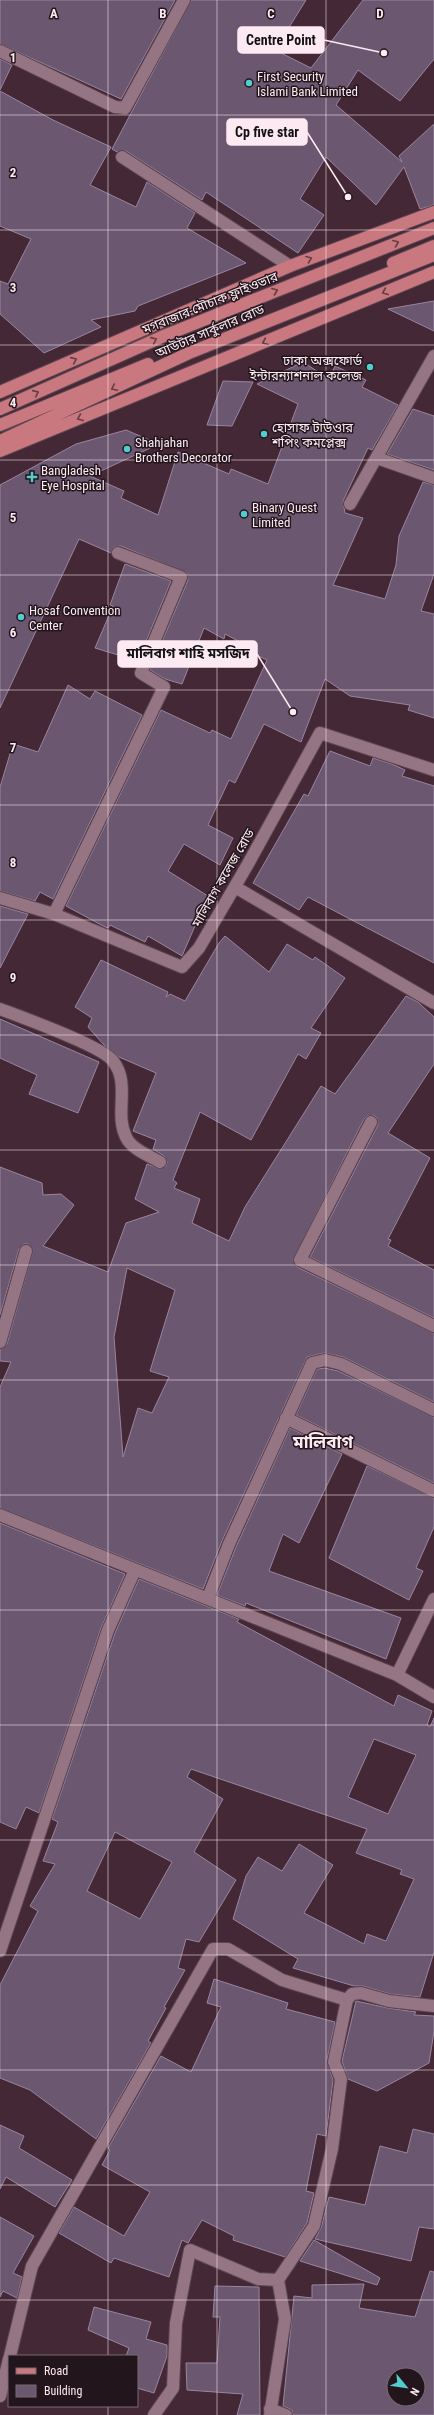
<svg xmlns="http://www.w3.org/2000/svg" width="434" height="2415" font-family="'Roboto Condensed','Noto Sans Bengali',sans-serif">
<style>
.building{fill:#6b5770;stroke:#9a85a0;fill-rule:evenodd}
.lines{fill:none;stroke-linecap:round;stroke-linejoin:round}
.minor-casing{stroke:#5c4450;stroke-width:14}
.major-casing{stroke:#5c4450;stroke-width:14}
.minor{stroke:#957483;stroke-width:12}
.major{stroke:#c9787f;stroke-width:12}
.oneway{stroke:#653d43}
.grid{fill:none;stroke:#fce9f1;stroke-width:1;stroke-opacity:0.55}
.poi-dot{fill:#52cdcf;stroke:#22151b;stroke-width:1.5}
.labels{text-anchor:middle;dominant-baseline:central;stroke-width:3;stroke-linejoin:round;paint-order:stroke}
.poi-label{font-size:13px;fill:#fce9f1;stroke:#22151b;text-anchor:start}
.street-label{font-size:13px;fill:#fce9f1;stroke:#22151b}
.district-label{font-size:17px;font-weight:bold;fill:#fce9f1;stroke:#22151b}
.grid-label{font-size:13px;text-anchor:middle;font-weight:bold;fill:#fce9f1;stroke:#22151b;stroke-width:3;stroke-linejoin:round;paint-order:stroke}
.leader{fill:none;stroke:#fce9f1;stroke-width:1.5}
.callout-dot{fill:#fce9f1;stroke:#22151b;stroke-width:1.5}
.callout{fill:#fce9f1;stroke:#fce9f1;stroke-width:1.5}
.callout-label{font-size:14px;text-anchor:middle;font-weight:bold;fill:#111}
</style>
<rect width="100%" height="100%" fill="#442835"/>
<path class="building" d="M0,0H175L121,99L0,44Z
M191,0H306L275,50L311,68L363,0H434V59L400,101L358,70L336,105L402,162L399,156L434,124V205L420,209L404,167L376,205L326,157L300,199L324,215L298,253L206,192L202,200L126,151L117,152L112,149Z
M0,59L12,65L0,90Z
M0,91L53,120L111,147L90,185L136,207L147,182L195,213L187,228L246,263L138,306L135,311L91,320L101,327L44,353L0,314V281L8,284L31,239L0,226Z
M434,301V331L388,309Z
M303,362L329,379L335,366L366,380L362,387L398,405L372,450L368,448L343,501L345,513L363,518L333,585L385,599L396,565L399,536L423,482L434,485V574L421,611L434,614V718L408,710L410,705L350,696L325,679L301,742L264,724L235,783L229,780L208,825L233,838L220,865L184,844L168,871L208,896L182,956L148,936L145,942L110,925L108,928L105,927L66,906L161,710L210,733L212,730L231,739L267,660L256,655L257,651L225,634L224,639L204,628L182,684L165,679L150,670L188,580L187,573L121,546L114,547L111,553L79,539L0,708V485L76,444L126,430L159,444L90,476L124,491L121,498L158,515L178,452L229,474L231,469L268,484L298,404L257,384Z
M223,381L253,382L232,426L207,425Z
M413,409L434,416V470L387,454Z
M125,564L171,581L138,661L95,648L113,606L110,605Z
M68,685L90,699L95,691L142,715L53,899L40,892L35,901L0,891V787L13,744L38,752Z
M330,751L370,766L373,758L392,764L405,770L402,776L434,786V963L308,897L299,910L253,883L304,794L308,796Z
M0,906L28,914L0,968Z
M225,936L269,972L287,944L313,960L315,957L345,978L311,1028L321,1033L306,1059L298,1054L251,1140L200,1112L173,1180L177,1183L174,1188L200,1199L192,1223L229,1241L245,1207L321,1086L335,1094L406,996L418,1002L434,1017V1064L388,1133L430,1158L388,1239L391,1240L388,1246L434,1270V1318L310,1257L378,1125L377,1118L374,1115L367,1116L364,1119L293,1260L297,1267L434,1333V1402L343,1357L324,1353L307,1357L222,1541L203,1589L0,1508V1387L11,1362L0,1361V1349L7,1344L33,1250L28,1244H24L19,1249L0,1315V1167L42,1183L43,1195L61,1194L74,1205L43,1246L108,1272L126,1223L159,1212L135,1199L147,1164L160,1169L166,1166L167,1162L164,1156L153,1149L156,1140L133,1131L156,1073L119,1057L104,1045L88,1027L92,1018L75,1007L101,960L168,992L166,997L170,994L185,1001L219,943ZM127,1268L175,1290L150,1371L169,1377L152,1413L138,1408L123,1457L114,1337Z
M0,1019L99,1062L78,1113L29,1094L37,1075L0,1058Z
M325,1368L338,1371L434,1417V1483L296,1415L317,1369Z
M290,1428L342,1454L299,1543L283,1534L269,1571L401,1618L386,1659L246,1603L245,1606L217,1595L236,1547Z
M367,1466L434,1498V1527L416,1568L423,1571L409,1600L329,1558Z
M0,1523L125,1574L101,1628L39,1813L26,1807L16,1829L0,1822Z
M139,1579L239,1619L237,1622L394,1706L398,1695L432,1711L427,1725L430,1727L434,1718V1952L420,1997L390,1994L363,1986H354L293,1968L298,1959L233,1919L246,1876L258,1857L282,1871L299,1844L333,1865L304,1913L364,1944L367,1934L386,1941L414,1879L400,1874L402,1870L356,1853L367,1829L191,1769L187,1777L223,1799L194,1852L236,1880L199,1942L186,1939L178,1968L185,1970L164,2007L166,2008L148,2041L151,2043L96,2139L30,2090L0,2078V1985L38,1911L30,1906L55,1864L43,1861L58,1822L52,1819L115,1633ZM374,1739L416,1755L388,1814L348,1797ZM115,1832L172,1862L140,1919L87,1891Z
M214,1979L288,2003L286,2009L335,2022L327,2060L333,2080L326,2136L317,2134L306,2191L314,2193L307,2223L285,2257L233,2240L234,2236L202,2220L188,2243L182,2240L169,2277L114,2258L111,2263L59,2233L74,2207L124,2236L150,2192L102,2165L110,2150L108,2148L161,2056L191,2072L221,2007L207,2003Z
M356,2001L388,2008L416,2012L414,2015L434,2016V2032L429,2063L377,2091L348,2079L342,2061Z
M0,2125L24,2136L19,2148L72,2180L55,2207L6,2177L0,2189Z
M413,2129L434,2134V2229L419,2227L411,2261L315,2239L321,2228L329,2197L365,2205L380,2146L407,2153Z
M0,2217L34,2236L13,2273L22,2277L17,2298L3,2291L0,2297Z
M314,2240L380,2278L377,2285L300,2261Z
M430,2271L434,2272V2415H293L292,2410L283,2406L294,2296L312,2298V2285L364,2284L359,2308L415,2317ZM394,2375H418V2399H394Z
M215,2286L259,2287L260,2415H237L243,2394L187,2390L186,2363H217L220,2317H213Z
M94,2307L151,2322L146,2339L167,2345V2356L154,2393L137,2388V2356H126L129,2348L88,2330Z"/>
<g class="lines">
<defs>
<path id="minor" d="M0,51L115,107L125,108L184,0
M122,157L290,266
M377,458L434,478
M350,504L434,356
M235,887L434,1003
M0,898L54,914L182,967L199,948L248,864L320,733L434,770
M54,914L164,687L141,673L181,577L118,553
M0,1009C21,1017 102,1046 113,1061C131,1084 114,1113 126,1137C131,1149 150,1156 160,1162
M371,1122L300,1260L434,1326
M0,1342L26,1251
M286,1418L434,1491
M0,1515L397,1675L434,1697
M208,1598L229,1544L312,1363L325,1360L341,1364L434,1410
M397,1675L434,1599
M0,1951L108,1630L135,1570
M347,2000L352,1994L361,1993L389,2001L434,2006
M10,2356L32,2266L213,1949H228L282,1980L347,2000L334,2062L341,2079L332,2149L314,2226L278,2280L258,2279L190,2250L176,2323L173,2388L154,2415
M0,2396L9,2359
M270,2409L286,2415
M270,2415L285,2319L278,2280"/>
<path id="major" d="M393,263L434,246
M0,392L290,266L434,212
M0,409L166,335L434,228
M0,425L148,364
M0,441L189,353L434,255
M0,451L434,272"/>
</defs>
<use href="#minor" class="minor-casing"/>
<use href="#major" class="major-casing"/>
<use href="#minor" class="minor"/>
<use href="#major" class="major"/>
</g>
<defs><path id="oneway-chevron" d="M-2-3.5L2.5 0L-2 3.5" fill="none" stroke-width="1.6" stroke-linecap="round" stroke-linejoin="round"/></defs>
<g class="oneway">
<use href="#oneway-chevron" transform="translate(396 243) rotate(-22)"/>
<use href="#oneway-chevron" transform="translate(309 259) rotate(-21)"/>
<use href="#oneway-chevron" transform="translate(275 291) rotate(-22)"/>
<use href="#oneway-chevron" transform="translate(385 292) rotate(157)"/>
<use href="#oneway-chevron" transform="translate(154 340) rotate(-24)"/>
<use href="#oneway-chevron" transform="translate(265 342) rotate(157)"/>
<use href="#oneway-chevron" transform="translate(74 360) rotate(-24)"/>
<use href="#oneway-chevron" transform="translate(114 388) rotate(155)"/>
<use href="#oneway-chevron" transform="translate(36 393) rotate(-24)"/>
<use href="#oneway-chevron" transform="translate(80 418) rotate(158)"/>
</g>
<path class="grid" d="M108,0V2356M217,0V2415M326,0V2415M0,115H434M0,230H434M0,345H434M0,460H434M0,575H434M0,690H434M0,805H434M0,920H434M0,1035H434M0,1150H434M0,1265H434M0,1380H434M0,1495H434M0,1610H434M0,1725H434M0,1840H434M0,1955H434M0,2070H434M0,2185H434M0,2300H434M108,2406V2415"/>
<g class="poi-dot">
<circle cx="249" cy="83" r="4"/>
<circle cx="370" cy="367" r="4"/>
<circle cx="264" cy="434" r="4"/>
<circle cx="127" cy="449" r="4"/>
<path d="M30 471h4v4h4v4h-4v4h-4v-4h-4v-4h4z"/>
<circle cx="244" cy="514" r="4"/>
<circle cx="21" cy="617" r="4"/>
</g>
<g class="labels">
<g class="poi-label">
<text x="257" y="76">First Security<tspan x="257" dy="15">Islami Bank Limited</tspan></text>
<text x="362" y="360" text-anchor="end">ঢাকা অক্সফোর্ড<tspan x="362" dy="15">ইন্টারন্যাশনাল কলেজ</tspan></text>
<text x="272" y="427">হোসাফ টাউওার<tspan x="272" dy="15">শপিং কমপ্লেক্স</tspan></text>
<text x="135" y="442">Shahjahan<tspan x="135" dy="15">Brothers Decorator</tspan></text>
<text x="41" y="470">Bangladesh<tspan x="41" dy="15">Eye Hospital</tspan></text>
<text x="252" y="507">Binary Quest<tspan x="252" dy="15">Limited</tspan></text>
<text x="29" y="610">Hosaf Convention<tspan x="29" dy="15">Center</tspan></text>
</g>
<g class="street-label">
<text transform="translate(210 303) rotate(-22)">মগবাজার-মৌচাক ফ্লাইওভার</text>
<text transform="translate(210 331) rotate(-23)">আউটার সার্কুলার রোড</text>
<text transform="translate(223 878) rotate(-60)">মালিবাগ কলেজ রোড</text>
</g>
<g class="district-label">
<text x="323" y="1442">মালিবাগ</text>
</g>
</g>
<g class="grid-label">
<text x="54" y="18">A</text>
<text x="163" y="18">B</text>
<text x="271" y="18">C</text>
<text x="380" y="18">D</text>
<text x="13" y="62">1</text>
<text x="13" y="177">2</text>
<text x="13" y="292">3</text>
<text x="13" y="407">4</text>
<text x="13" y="522">5</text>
<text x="13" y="637">6</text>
<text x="13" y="752">7</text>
<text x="13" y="867">8</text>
<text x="13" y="982">9</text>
</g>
<path class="leader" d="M384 53L324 40M348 197L307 132M293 712L257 654"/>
<g class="callout-dot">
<circle cx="384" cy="53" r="4"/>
<circle cx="348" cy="197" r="4"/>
<circle cx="293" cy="712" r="4"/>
</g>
<g class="callout">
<rect x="238" y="27" width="86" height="26" rx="4"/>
<rect x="227" y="119" width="80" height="26" rx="4"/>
<rect x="118" y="641" width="139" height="26" rx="4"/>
</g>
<g class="callout-label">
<text x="281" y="45">Centre Point</text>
<text x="267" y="137">Cp five star</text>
<text x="188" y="658">মালিবাগ শাহি মসজিদ</text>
</g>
<rect x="8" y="2355" width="130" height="52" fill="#22151b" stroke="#796a71"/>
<rect x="16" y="2368" width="20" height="6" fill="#c9787f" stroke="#796a71"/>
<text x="44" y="2375" font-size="12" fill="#fce9f1">Road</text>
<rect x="16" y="2385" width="20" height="12" fill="#6b5770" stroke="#796a71"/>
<text x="44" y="2395" font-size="12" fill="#fce9f1">Building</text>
<g transform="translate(406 2387) rotate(119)"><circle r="19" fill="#22151b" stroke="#796a71"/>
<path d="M0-3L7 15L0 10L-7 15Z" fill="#52cdcf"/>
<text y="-6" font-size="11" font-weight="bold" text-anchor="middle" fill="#fce9f1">N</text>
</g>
</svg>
